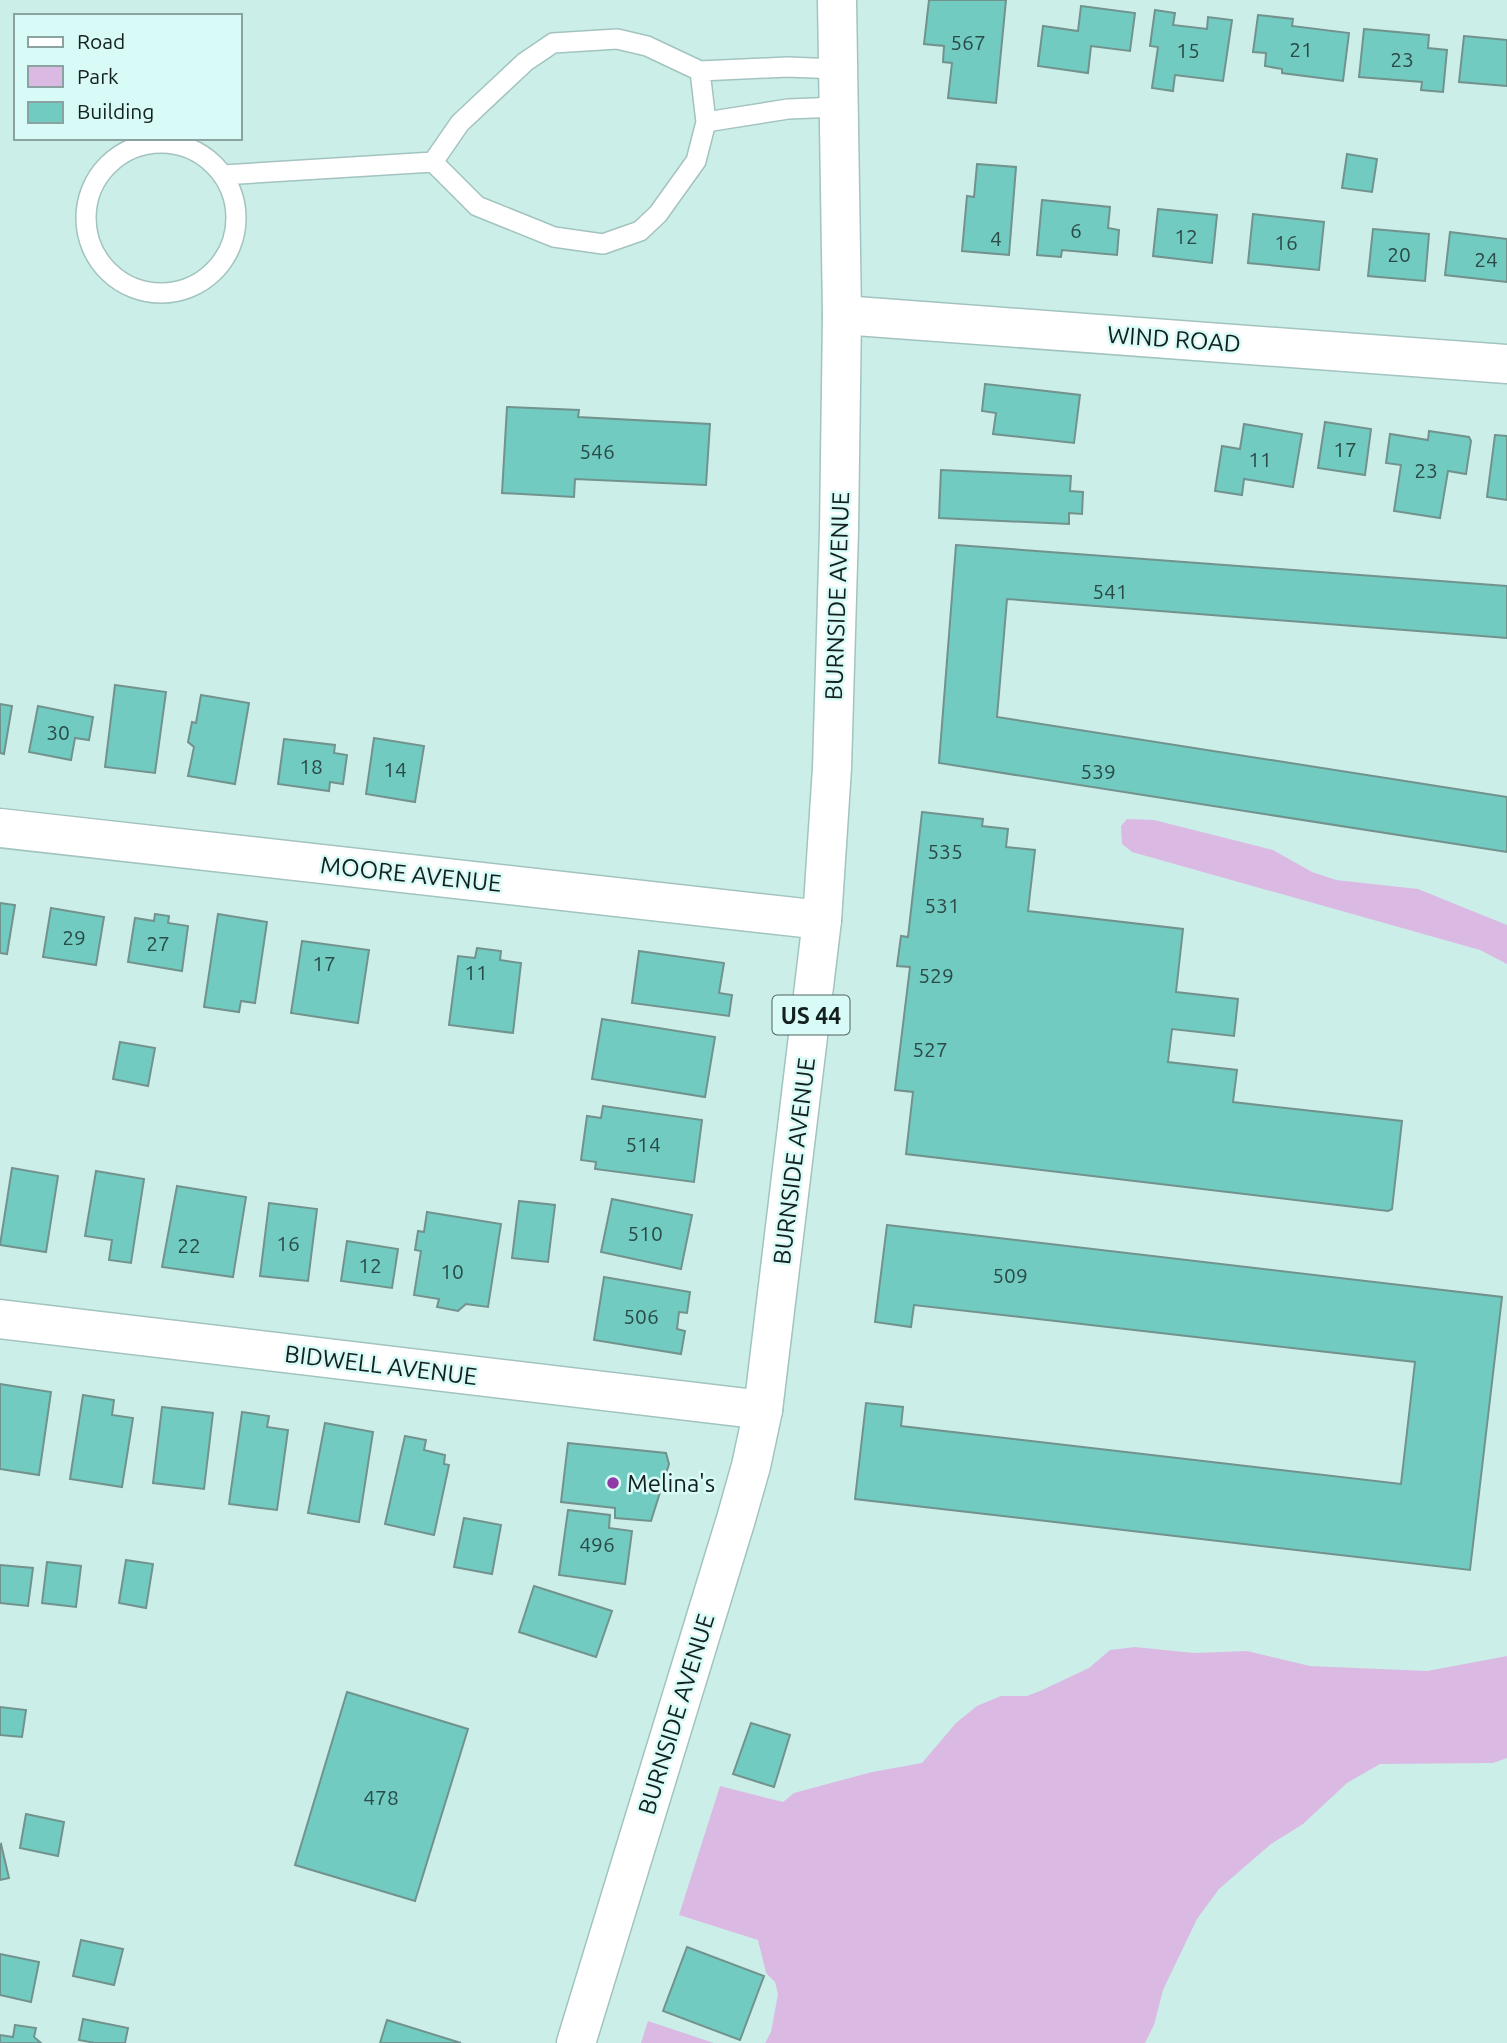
<svg xmlns="http://www.w3.org/2000/svg" width="1507" height="2043" font-family="Ubuntu,sans-serif">
<style>
.green{fill:#dabae3}
.building{fill:#71cbc1;stroke:#72928e;stroke-width:2}
.lines{fill:none;stroke-linecap:round;stroke-linejoin:round}
.lane-casing{stroke:#a2c3bf;stroke-width:22}
.street-casing{stroke:#a2c3bf;stroke-width:41}
.primary-casing{stroke:#a2c3bf;stroke-width:41}
.lane{stroke:#fff;stroke-width:19}
.street{stroke:#fff;stroke-width:38}
.primary{stroke:#fff;stroke-width:38}
.poi-dot{fill:#903aa7;stroke:#d9fbf7;stroke-width:2.5}
.labels{text-anchor:middle;dominant-baseline:central;stroke-width:5;stroke-linejoin:round;paint-order:stroke}
.number-label{font-size:21px;fill:#2a4b48}
.shield{fill:#d9fbf7;stroke:#4e6260;stroke-width:2}
.shield-label{font-size:23px;font-weight:bold;fill:#13201f}
.street-label{font-size:24px;fill:#13201f;stroke:#d9fbf7}
.poi-label{font-size:24px;fill:#13201f;stroke:#d9fbf7;text-anchor:start}
</style>
<rect width="100%" height="100%" fill="#cceee9"/>
<path class="green" d="M1127,819L1154,820L1273,850L1312,872L1336,880L1418,889L1507,925V964L1480,950L1132,852L1122,844L1121,826Z
M1135,1647L1194,1653L1247,1651L1310,1666L1427,1671L1507,1656V1758L1493,1763L1380,1764L1347,1783L1303,1824L1271,1844L1219,1889L1197,1919L1163,1990L1154,2025L1145,2043H765L771,2032L778,1994L775,1982L766,1973L758,1940L679,1915L720,1786L783,1802L794,1793L872,1772L922,1763L956,1723L977,1706L1001,1696H1027L1040,1691L1089,1668L1110,1650Z
M648,2021L714,2043H641Z"/>
<path class="building" d="M929,0H1006L996,103L948,98L952,63L943,62L944,46L924,44Z
M1081,6L1135,13L1130,51L1091,46L1088,73L1038,66L1043,26L1078,31Z
M1155,10L1175,13L1173,25L1207,29L1208,17L1232,20L1223,81L1175,75L1173,91L1152,88L1158,47L1150,46Z
M1258,15L1293,19L1292,26L1349,33L1343,81L1282,73V69L1265,66L1266,53L1253,52Z
M1364,29L1429,35L1428,48L1447,50L1443,92L1421,90L1422,82L1359,77Z
M1464,36L1507,40V86L1459,82Z
M1347,154L1377,159L1372,192L1342,188Z
M977,164L1016,167L1009,255L962,251L967,196L974,197Z
M1042,200L1110,207L1108,228L1119,230L1117,255L1062,250L1061,257L1037,255Z
M1158,209L1217,215L1212,263L1153,256Z
M1253,214L1324,222L1319,270L1248,263Z
M1373,229L1429,234L1425,281L1368,276Z
M1450,232L1507,239V282L1445,275Z
M985,384L1080,395L1074,443L993,434L996,413L982,411Z
M507,407L579,410L578,417L710,424L706,485L575,479L574,497L502,493Z
M1325,422L1371,429L1365,475L1318,468Z
M1244,424L1302,434L1293,487L1244,479L1242,495L1215,491L1222,446L1240,449Z
M1429,431L1469,437L1471,441L1466,474L1448,471L1440,518L1394,511L1401,465L1386,463L1390,434L1428,440Z
M1495,435L1507,436V500L1487,497Z
M941,470L1071,476L1070,491L1083,492L1082,514L1069,513V524L939,518Z
M956,545L1507,586V638L1007,599L997,717L1507,797V852L939,763Z
M115,685L166,692L155,773L105,767Z
M201,695L249,703L235,784L188,776L194,747L188,742L192,722L196,723Z
M0,704L12,706L4,754L0,753Z
M38,706L93,717L89,740L75,738L71,760L29,752Z
M374,738L424,746L415,802L366,794Z
M284,739L335,745L334,753L347,755L343,784L330,782L329,791L278,784Z
M922,812L983,819L982,826L1008,829L1006,847L1035,850L1028,911L1183,929L1176,992L1238,999L1234,1036L1172,1029L1168,1062L1237,1070L1233,1102L1402,1121L1392,1209L1388,1211L906,1154L913,1092L895,1090L910,967L897,966L901,936L908,937Z
M0,903L15,905L7,954L0,953Z
M51,908L104,917L96,965L43,957Z
M155,914L169,916L168,923L188,926L182,971L128,962L135,918L154,921Z
M218,914L267,922L255,1003L241,1001L239,1012L204,1007Z
M302,941L369,950L358,1023L291,1013Z
M477,948L501,951L500,960L521,963L513,1033L449,1025L458,956L475,958Z
M639,951L724,963L719,993L732,995L729,1016L632,1003Z
M602,1019L715,1037L705,1097L592,1079Z
M120,1042L155,1048L148,1086L113,1079Z
M603,1106L702,1120L694,1182L595,1169L596,1162L581,1160L587,1116L601,1118Z
M12,1168L58,1176L46,1252L0,1245Z
M96,1171L144,1179L131,1263L109,1260L112,1240L85,1236Z
M177,1186L246,1197L233,1277L162,1267Z
M612,1199L692,1215L681,1269L601,1252Z
M519,1201L555,1205L548,1262L512,1258Z
M269,1203L317,1209L308,1281L260,1276Z
M427,1212L501,1224L488,1307L466,1304L458,1311L437,1307L439,1299L414,1295L421,1251L415,1250L418,1231L424,1232Z
M887,1225L1502,1297L1470,1570L855,1499L866,1403L903,1407L901,1426L1401,1484L1415,1362L914,1305L911,1327L875,1322Z
M347,1241L398,1249L392,1288L341,1281Z
M604,1277L690,1292L687,1313L679,1312L677,1329L685,1331L681,1354L594,1340Z
M0,1384L51,1392L39,1475L0,1469Z
M83,1395L114,1400L112,1415L133,1418L122,1487L70,1479Z
M162,1407L213,1413L204,1489L153,1483Z
M242,1412L269,1416L267,1427L288,1430L277,1510L229,1504Z
M325,1423L373,1432L359,1522L308,1513Z
M405,1436L426,1440L424,1450L445,1455L444,1464L449,1465L434,1535L385,1524Z
M568,1443L666,1453L669,1464L651,1521L615,1518V1508L561,1502Z
M568,1510L610,1515L609,1528L632,1531L625,1584L559,1575Z
M464,1518L501,1525L492,1574L454,1567Z
M126,1560L153,1564L146,1608L119,1603Z
M47,1562L81,1566L76,1607L42,1603Z
M0,1565L33,1568L28,1606L0,1603Z
M534,1586L612,1611L596,1657L519,1632Z
M347,1692L468,1729L415,1901L295,1865Z
M0,1707L26,1710L22,1737L0,1735Z
M751,1723L790,1735L774,1787L733,1774Z
M26,1814L64,1822L58,1856L20,1848Z
M1,1844L9,1878L0,1880V1845Z
M81,1940L123,1949L114,1985L73,1976Z
M687,1947L764,1976L740,2040L663,2011Z
M0,1954L39,1962L31,2002L0,1995Z
M83,2019L128,2028L125,2043H95L79,2040Z
M387,2020L461,2043H380Z
M15,2025L36,2028L34,2037L41,2043H0V2035L13,2037Z"/>
<g class="lines">
<defs>
<path id="lane" d="M706,122L788,109L839,107
M86 218a75 75 0 1 1 150 0a75 75 0 1 1-150 0Z
M433,162L460,123L525,62L553,43L617,39L647,46L700,71L787,67L838,69
M223,175L433,162L477,206L554,237L603,244L640,231L658,214L696,161L706,122L700,71"/>
<path id="street" d="M842,315L1507,364
M0,828L822,920
M0,1319L763,1410"/>
<path id="primary" d="M576,2043L736,1519L751,1466L763,1410L822,920L832,768L839,530L842,315L837,0"/>
</defs>
<use href="#lane" class="lane-casing"/>
<use href="#street" class="street-casing"/>
<use href="#primary" class="primary-casing"/>
<use href="#lane" class="lane"/>
<use href="#street" class="street"/>
<use href="#primary" class="primary"/>
</g>
<circle class="poi-dot" cx="613" cy="1483" r="7"/>
<g class="labels">
<g class="number-label">
<text x="968" y="42">567</text>
<text x="1301" y="49">21</text>
<text x="1188" y="50">15</text>
<text x="1402" y="59">23</text>
<text x="1076" y="230">6</text>
<text x="1186" y="236">12</text>
<text x="996" y="238">4</text>
<text x="1286" y="242">16</text>
<text x="1399" y="254">20</text>
<text x="1486" y="259">24</text>
<text x="1345" y="449">17</text>
<text x="597" y="451">546</text>
<text x="1260" y="459">11</text>
<text x="1426" y="470">23</text>
<text x="1110" y="591">541</text>
<text x="58" y="732">30</text>
<text x="311" y="766">18</text>
<text x="395" y="769">14</text>
<text x="1098" y="771">539</text>
<text x="945" y="851">535</text>
<text x="942" y="905">531</text>
<text x="74" y="937">29</text>
<text x="158" y="943">27</text>
<text x="324" y="963">17</text>
<text x="476" y="972">11</text>
<text x="936" y="975">529</text>
<text x="930" y="1049">527</text>
<text x="643" y="1144">514</text>
<text x="645" y="1233">510</text>
<text x="288" y="1243">16</text>
<text x="189" y="1245">22</text>
<text x="370" y="1265">12</text>
<text x="452" y="1271">10</text>
<text x="1010" y="1275">509</text>
<text x="641" y="1316">506</text>
<text x="597" y="1544">496</text>
<text x="381" y="1797">478</text>
</g>
<rect class="shield" x="772.5" y="995.5" width="77" height="39" rx="5"/>
<g class="shield-label">
<text x="811" y="1015">US 44</text>
</g>
<g class="street-label">
<text transform="translate(1174 339) rotate(4)">WIND ROAD</text>
<text transform="translate(837 596) rotate(-88)">BURNSIDE AVENUE</text>
<text transform="translate(411 874) rotate(6)">MOORE AVENUE</text>
<text transform="translate(794 1161) rotate(-83)">BURNSIDE AVENUE</text>
<text transform="translate(381 1365) rotate(7)">BIDWELL AVENUE</text>
<text transform="translate(676 1714) rotate(-73)">BURNSIDE AVENUE</text>
</g>
<g class="poi-label">
<text x="627" y="1483">Melina's</text>
</g>
</g>
<rect x="14" y="14" width="228" height="126" fill="#d9fbf7" stroke="#8aa3a1" stroke-width="2"/>
<rect x="28" y="37" width="35" height="10" fill="#ffffff" stroke="#8aa3a1" stroke-width="2"/>
<text x="77" y="49" font-size="21" fill="#13201f">Road</text>
<rect x="28" y="66" width="35" height="21" fill="#dabae3" stroke="#8aa3a1" stroke-width="2"/>
<text x="77" y="84" font-size="21" fill="#13201f">Park</text>
<rect x="28" y="102" width="35" height="21" fill="#71cbc1" stroke="#8aa3a1" stroke-width="2"/>
<text x="77" y="119" font-size="21" fill="#13201f">Building</text>
</svg>
